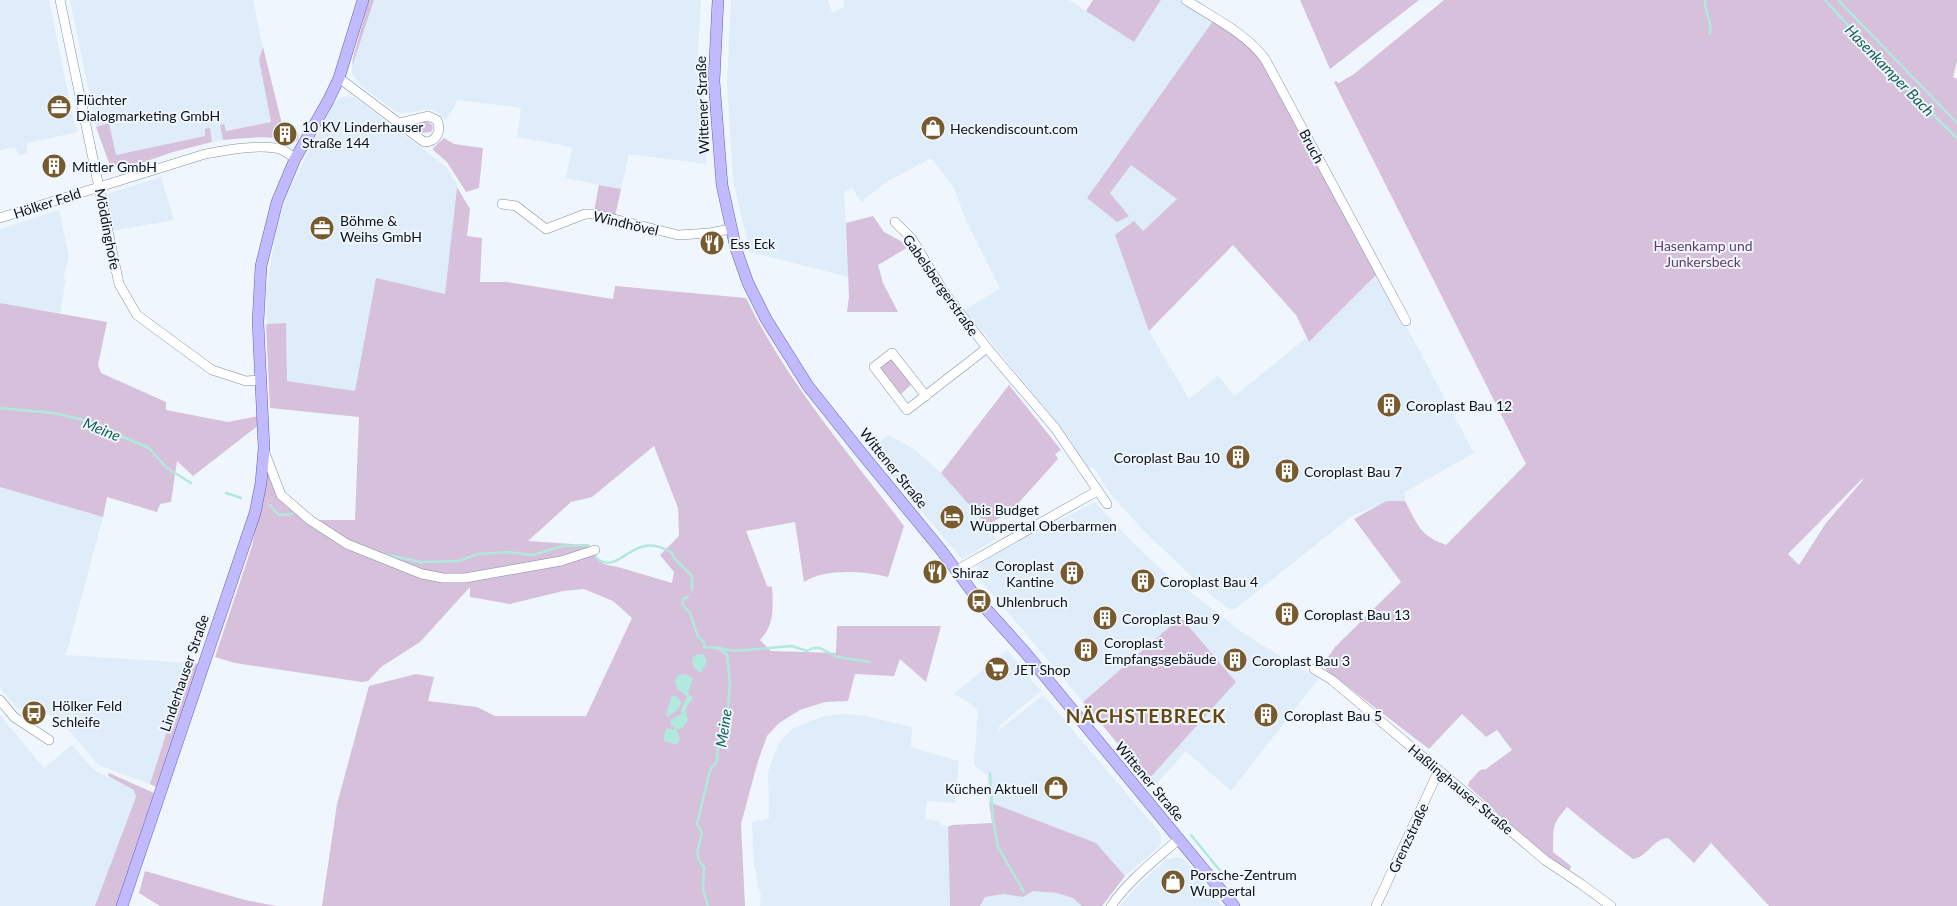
<svg xmlns="http://www.w3.org/2000/svg" width="1957" height="906" font-family="Lato,sans-serif">
<style>
.built{fill:#dfecfa}
.green{fill:#d6c0db;fill-rule:evenodd}
.water{fill:#b1e9de}
.lines{fill:none;stroke-linecap:round;stroke-linejoin:round}
.stream{stroke:#b1e9de;stroke-width:2.5}
.minor-casing{stroke:#8291a1;stroke-width:10}
.major-casing{stroke:#6761ae;stroke-width:12}
.minor{stroke:#fff;stroke-width:9}
.major{stroke:#c1bafe;stroke-width:11}
.labels{text-anchor:middle;dominant-baseline:central;stroke-width:4;stroke-linejoin:round;paint-order:stroke}
.poi-label{font-size:14px;fill:#0d1218;stroke:#eff6fd;text-anchor:start}
.street-label{font-size:14px;fill:#0d1218;stroke:#eff6fd}
.park-label{font-size:14px;fill:#633c6b;stroke:#eff6fd}
.water-label{font-size:15px;font-style:italic;fill:#155f54;stroke:#eff6fd}
.district-label{font-size:19px;font-weight:bold;letter-spacing:1px;fill:#65470f;stroke:#eff6fd}
</style>
<rect width="100%" height="100%" fill="#eff6fd"/>
<path class="built" d="M0,0H49L75,127H77L78,132L27,143V153L19,155L15,147L0,150Z
M70,0H253L263,47L259,59L271,122L225,131L220,126L223,140L212,142L209,128L206,136L116,155L109,124L96,127Z
M374,0H701L697,67L704,70V128L706,164L629,154L621,189L566,178L572,147L517,137L521,108L458,100L446,121L440,114L430,109L407,113L396,112L359,84L352,73V68Z
M731,0H828L832,13L844,7L843,0H1069L1134,42L1161,0H1181L1213,21L1087,198L1128,216L1110,193L1131,165L1177,199L1143,231L1115,235L1149,331L1189,399L1218,376L1235,396L1306,338L1309,342L1378,273L1474,453L1405,492V501H1386L1352,516L1235,609H1230L1212,596L1186,571L1145,532L1113,497L1093,467L1089,469L1061,428L965,310L1000,288L965,218L954,188L931,158L885,183L861,202L852,187L844,192L849,277L750,252L733,180L727,83Z
M346,96L354,97L440,162L447,168L457,185L445,294L376,278L355,391L287,381L286,323L267,324L266,294L272,254L279,221L287,196L301,166L333,105L338,99Z
M161,177L174,220L111,231L105,195Z
M59,210L69,257L63,279L66,280L60,313L0,303V229Z
M888,435L915,450L941,473L991,530L996,539L962,559L870,450Z
M0,487L103,517L66,655L189,663L150,784L98,765L58,717L17,708L0,688Z
M1095,502L1130,540L1163,571L1242,632L1289,662L1319,678L1231,791L1186,751L1154,787L1148,780L1236,682L1182,617L1083,702L977,576V568L983,560Z
M1007,650L1041,691L1000,725L997,732L1043,695L1161,834L1160,846L1125,876L1096,843L989,802L987,775L974,765L978,710L968,702L954,694Z
M842,714L860,715L912,727L911,747L959,761L955,803L927,801L925,819L939,821L942,825L948,827L950,906H760L761,893L758,890L756,871L754,868L752,822L769,818L768,772L775,752L781,740L795,727L825,716Z
M0,715L44,768L72,745L94,770L134,790L136,797L135,803L95,906H0Z
M1178,857L1185,860L1219,900L1218,901L1222,906H1120L1138,885L1166,860Z
M1033,891L1057,893L1073,898L1082,906H980L985,897L1003,894L1023,897Z"/>
<path class="green" d="M369,0H374L352,67L353,58Z
M1093,0H1161L1134,42L1086,11Z
M1300,0H1419L1330,69Z
M1444,0H1957V61L1953,77L1957,79V906H1769L1711,843L1694,863L1668,838C1652,839 1648,857 1633,859L1605,838L1567,807C1550,827 1554,828 1553,852L1571,866L1570,870H1565C1530,846 1500,814 1468,786L1469,782L1480,770L1486,769L1512,750L1497,730L1486,737L1462,714L1429,749L1326,670V660L1335,647L1401,582L1354,519L1386,501H1405C1418,525 1419,535 1446,545L1526,464L1334,82L1336,81L1339,83L1354,74ZM1862,479L1863,480L1826,523L1799,565L1788,554Z
M1213,21L1248,45L1262,60L1378,273L1309,342L1296,315L1233,245L1149,331L1115,235L1134,221L1143,231L1177,199L1131,165L1110,193L1129,216L1117,222L1087,198Z
M263,47L283,128L299,135L297,141L292,143C270,134 247,138 223,140L220,125L224,124L226,131L271,122L259,59Z
M423,122C428,121 432,123 433,128L431,132L423,133L417,128L418,124Z
M109,123L116,155L205,136V129L210,128L212,142L173,152L124,169L109,163L96,127Z
M444,138L454,144L483,148L479,188L466,192L447,162L433,150V148Z
M599,185L621,189L615,217L594,211Z
M457,187L470,209L467,236L482,238L480,282H507L613,299L615,286L746,298C787,382 848,452 904,526L888,577C865,571 825,568 804,582L795,522L746,531L767,586L772,587C773,607 775,625 760,640L771,651L836,653L837,626H941L926,682L900,659L894,676L855,674L848,701L825,702L800,710L779,723L767,736L758,761L741,824L745,906H322L337,804L369,686L416,674L434,677L428,701L477,707L495,716H586L632,618L613,601L584,589L563,591L510,604L470,597V587L420,642L381,667L368,681L362,682L235,663L215,657L252,546L259,512L267,464C270,476 272,488 279,497C293,516 336,545 358,553L350,542L317,520H355L359,417L270,408L266,325L267,324L286,323L287,381L355,391L376,278L445,294ZM654,446L678,508L679,536L660,555L674,572L672,583L618,567L603,564L587,545L528,541L571,502L592,497Z
M873,216L884,232L910,246L878,265L883,283L898,312H847L849,297L846,223Z
M0,303L107,322L98,365L101,373L166,402V410L228,422L259,416V425L193,476L177,461L171,502L160,504L157,512L107,497L103,517L0,487Z
M890,359H894L913,383L899,396L880,368Z
M1009,385L1061,450L1055,454L1058,459L1014,508L1016,509L987,525L941,473Z
M1181,617L1236,682L1148,780L1083,702Z
M189,663L199,664L156,787L150,784Z
M109,773L154,793L116,906H95L136,797L134,790L108,776Z
M989,802L1096,843L1125,876L1102,906H1082L1073,898L1057,893L1033,891L1023,897L1003,894L985,897L980,906H950L948,827L952,825L992,823Z
M145,871L245,900L277,906H160L139,893Z"/>
<path class="water" d="M698,654L704,655L707,661L701,673L695,669L692,662L693,657Z
M685,674L693,678L688,694L693,698C685,711 685,705 688,720L683,728L677,729L680,739L676,745L664,741V734L667,728L673,730L675,728L670,724L671,719L682,714L681,710L687,696L677,689L675,681L678,675Z
M675,695L682,703L674,713L668,717L666,714L672,696Z"/>
<g class="lines">
<path class="stream" d="M1705,0C1704,12 1713,22 1710,34
M1825,0L1855,33L1857,40L1957,138
M1838,0L1957,123
M0,408L54,413L83,420L149,448L167,468L191,483
M226,493L241,498
M270,505L279,515L291,514
M382,554L421,562L459,561L478,554L508,552L533,555L562,546L588,545L590,549
M596,558C621,578 632,527 672,553L673,557L692,576V590
M688,597L683,599L682,604L690,613L698,637L704,642V647L718,648L727,655L730,683L728,707L718,745L717,761L710,770L697,824L702,833C699,846 693,857 704,867L703,889L708,906
M719,648L734,651L792,646L807,651L813,648H820L837,657L870,662
M990,773L993,820L998,847L1024,892
M1191,835L1226,878"/>
<defs>
<path id="minor" d="M60,0L119,284L137,315L212,370L246,381L260,380
M1186,0C1212,17 1246,33 1265,59L1406,321
M339,78L424,142C436,142 442,132 437,120L428,116L399,123
M502,204L516,206L546,229L585,214H594L678,235L710,233L730,229
M0,218L205,154C227,150 253,145 275,148C284,149 289,154 295,159
M895,222L912,239L944,292L987,348L1055,428L1107,504
M926,396L892,353L874,367L907,410L987,348
M265,453L281,495L310,520L347,544L422,574L443,578H465L561,561L595,550
M957,570L1097,491
M1314,669L1332,680L1545,860L1581,884L1611,906
M0,700L14,717L49,740
M1111,906C1129,880 1155,860 1179,839
M1376,906L1439,770"/>
<path id="major" d="M718,0L714,81L722,185L736,249L748,283L766,319L808,386L859,450L941,550L979,601L1024,651L1234,906
M122,906L255,513L261,483L264,448L258,322L261,266L277,202L295,159L328,101L339,78L363,0"/>
</defs>
<use href="#minor" class="minor-casing"/>
<use href="#major" class="major-casing"/>
<use href="#minor" class="minor"/>
<use href="#major" class="major"/>
</g>
<defs>
<symbol id="office-disc" viewBox="-11 -11 22 22"><circle r="9.5" fill="#775b2e" stroke="#eff6fd"/><path d="M-6-3h4V-5.5h4V-3h4V5H-6ZM-1-4.5V-3h2v-1.5ZM-6 0V1H6V0Z" fill="#fff"/></symbol>
<symbol id="shop-disc" viewBox="-11 -11 22 22"><circle r="9.5" fill="#775b2e" stroke="#eff6fd"/><path d="M-5-2.5h2.3a2.7 3.5 0 0 1 5.4 0H5L5.5 6h-11ZM-1.5-2.5h3a1.5 2.3 0 0 0-3 0Z" fill="#fff"/></symbol>
<symbol id="building-disc" viewBox="-11 -11 22 22"><circle r="9.5" fill="#775b2e" stroke="#eff6fd"/><path d="M-4-6H4V6H1V3H-1V6H-4ZM-2.5-4.3h1.7v1.8h-1.7ZM.8-4.3h1.7v1.8H.8ZM-2.5-1h1.7V.8h-1.7ZM.8-1h1.7V.8H.8Z" fill="#fff"/></symbol>
<symbol id="restaurant-disc" viewBox="-11 -11 22 22"><circle r="9.5" fill="#775b2e" stroke="#eff6fd"/><path d="M-5-6h1v4h1v-4h1v4h1v-4h1v5L-1.5 .5V6h-2V.5L-5-1ZM5-6V6H3V1.5H1.5Q1.5-4 5-6Z" fill="#fff"/></symbol>
<symbol id="hotel-disc" viewBox="-11 -11 22 22"><circle r="9.5" fill="#775b2e" stroke="#eff6fd"/><path d="M-6-4.5h1.5V1H6V5H4.5V3h-9V5H-6ZM-4 0a1.8 1.8 0 1 1 3.6 0ZM.5 0V-2.5h3Q6-2.5 6 0Z" fill="#fff"/></symbol>
<symbol id="bus-disc" viewBox="-11 -11 22 22"><circle r="9.5" fill="#775b2e" stroke="#eff6fd"/><path d="M-5-6H5V4H4V6H2V4H-2V6H-4V4H-5ZM-3.5-4V0h7V-4ZM-3.5 1.2v1.5H-2V1.2ZM2 1.2v1.5H3.5V1.2Z" fill="#fff"/></symbol>
<symbol id="supermarket-disc" viewBox="-11 -11 22 22"><circle r="9.5" fill="#775b2e" stroke="#eff6fd"/><path d="M-6-5.5h2.5l.6 2H6L4.5 2H-2.5L-4.4-4H-6ZM-1.5 3.2a1.3 1.3 0 1 0 .1 0ZM3 3.2a1.3 1.3 0 1 0 .1 0Z" fill="#fff"/></symbol>
</defs>
<g fill-rule="evenodd">
<use href="#office-disc" x="45" y="93" width="28" height="28"/>
<use href="#shop-disc" x="919" y="114" width="28" height="28"/>
<use href="#building-disc" x="271" y="120" width="28" height="28"/>
<use href="#building-disc" x="40" y="152" width="28" height="28"/>
<use href="#office-disc" x="308" y="214" width="28" height="28"/>
<use href="#restaurant-disc" x="698" y="229" width="28" height="28"/>
<use href="#building-disc" x="1375" y="391" width="28" height="28"/>
<use href="#building-disc" x="1224" y="443" width="28" height="28"/>
<use href="#building-disc" x="1273" y="457" width="28" height="28"/>
<use href="#hotel-disc" x="938" y="503" width="28" height="28"/>
<use href="#restaurant-disc" x="921" y="558" width="28" height="28"/>
<use href="#building-disc" x="1058" y="559" width="28" height="28"/>
<use href="#building-disc" x="1129" y="567" width="28" height="28"/>
<use href="#bus-disc" x="965" y="587" width="28" height="28"/>
<use href="#building-disc" x="1273" y="600" width="28" height="28"/>
<use href="#building-disc" x="1091" y="604" width="28" height="28"/>
<use href="#building-disc" x="1072" y="636" width="28" height="28"/>
<use href="#building-disc" x="1221" y="646" width="28" height="28"/>
<use href="#supermarket-disc" x="983" y="655" width="28" height="28"/>
<use href="#bus-disc" x="20" y="699" width="28" height="28"/>
<use href="#building-disc" x="1252" y="701" width="28" height="28"/>
<use href="#shop-disc" x="1042" y="774" width="28" height="28"/>
<use href="#shop-disc" x="1159" y="868" width="28" height="28"/>
</g>
<g class="labels">
<g class="poi-label">
<text x="76" y="99">Flüchter<tspan x="76" dy="16">Dialogmarketing GmbH</tspan></text>
<text x="302" y="126">10 KV Linderhauser<tspan x="302" dy="16">Straße 144</tspan></text>
<text x="950" y="128">Heckendiscount.com</text>
<text x="72" y="166">Mittler GmbH</text>
<text x="340" y="220">Böhme &amp;<tspan x="340" dy="16">Weihs GmbH</tspan></text>
<text x="730" y="243">Ess Eck</text>
<text x="1406" y="405">Coroplast Bau 12</text>
<text x="1220" y="457" text-anchor="end">Coroplast Bau 10</text>
<text x="1304" y="471">Coroplast Bau 7</text>
<text x="970" y="509">Ibis Budget<tspan x="970" dy="16">Wuppertal Oberbarmen</tspan></text>
<text x="1054" y="565" text-anchor="end">Coroplast<tspan x="1054" dy="16">Kantine</tspan></text>
<text x="952" y="572">Shiraz</text>
<text x="1160" y="581">Coroplast Bau 4</text>
<text x="996" y="601">Uhlenbruch</text>
<text x="1304" y="614">Coroplast Bau 13</text>
<text x="1122" y="618">Coroplast Bau 9</text>
<text x="1104" y="642">Coroplast<tspan x="1104" dy="16">Empfangsgebäude</tspan></text>
<text x="1252" y="660">Coroplast Bau 3</text>
<text x="1014" y="669">JET Shop</text>
<text x="52" y="705">Hölker Feld<tspan x="52" dy="16">Schleife</tspan></text>
<text x="1284" y="715">Coroplast Bau 5</text>
<text x="1038" y="788" text-anchor="end">Küchen Aktuell</text>
<text x="1190" y="874">Porsche-Zentrum<tspan x="1190" dy="16">Wuppertal</tspan></text>
</g>
<g class="street-label">
<text transform="translate(702 105) rotate(-92)">Wittener Straße</text>
<text transform="translate(1312 146) rotate(62)">Bruch</text>
<text transform="translate(47 203) rotate(-18)">Hölker Feld</text>
<text transform="translate(626 223) rotate(13)">Windhövel</text>
<text transform="translate(108 229) rotate(79)">Möddinghofe</text>
<text transform="translate(941 285) rotate(55)">Gabelsbergerstraße</text>
<text transform="translate(894 468) rotate(51)">Wittener Straße</text>
<text transform="translate(184 673) rotate(-71)">Linderhauser Straße</text>
<text transform="translate(1150 781) rotate(50)">Wittener Straße</text>
<text transform="translate(1461 789) rotate(40)">Haßlinghauser Straße</text>
<text transform="translate(1408 838) rotate(-65)">Grenzstraße</text>
</g>
<g class="park-label">
<text x="1703" y="245">Hasenkamp und<tspan x="1703" dy="16">Junkersbeck</tspan></text>
</g>
<g class="water-label">
<text transform="translate(1890 70) rotate(46)">Hasenkamper Bach</text>
<text transform="translate(102 429) rotate(22)">Meine</text>
<text transform="translate(723 728) rotate(-81)">Meine</text>
</g>
<g class="district-label">
<text x="1146" y="715">NÄCHSTEBRECK</text>
</g>
</g>
</svg>
